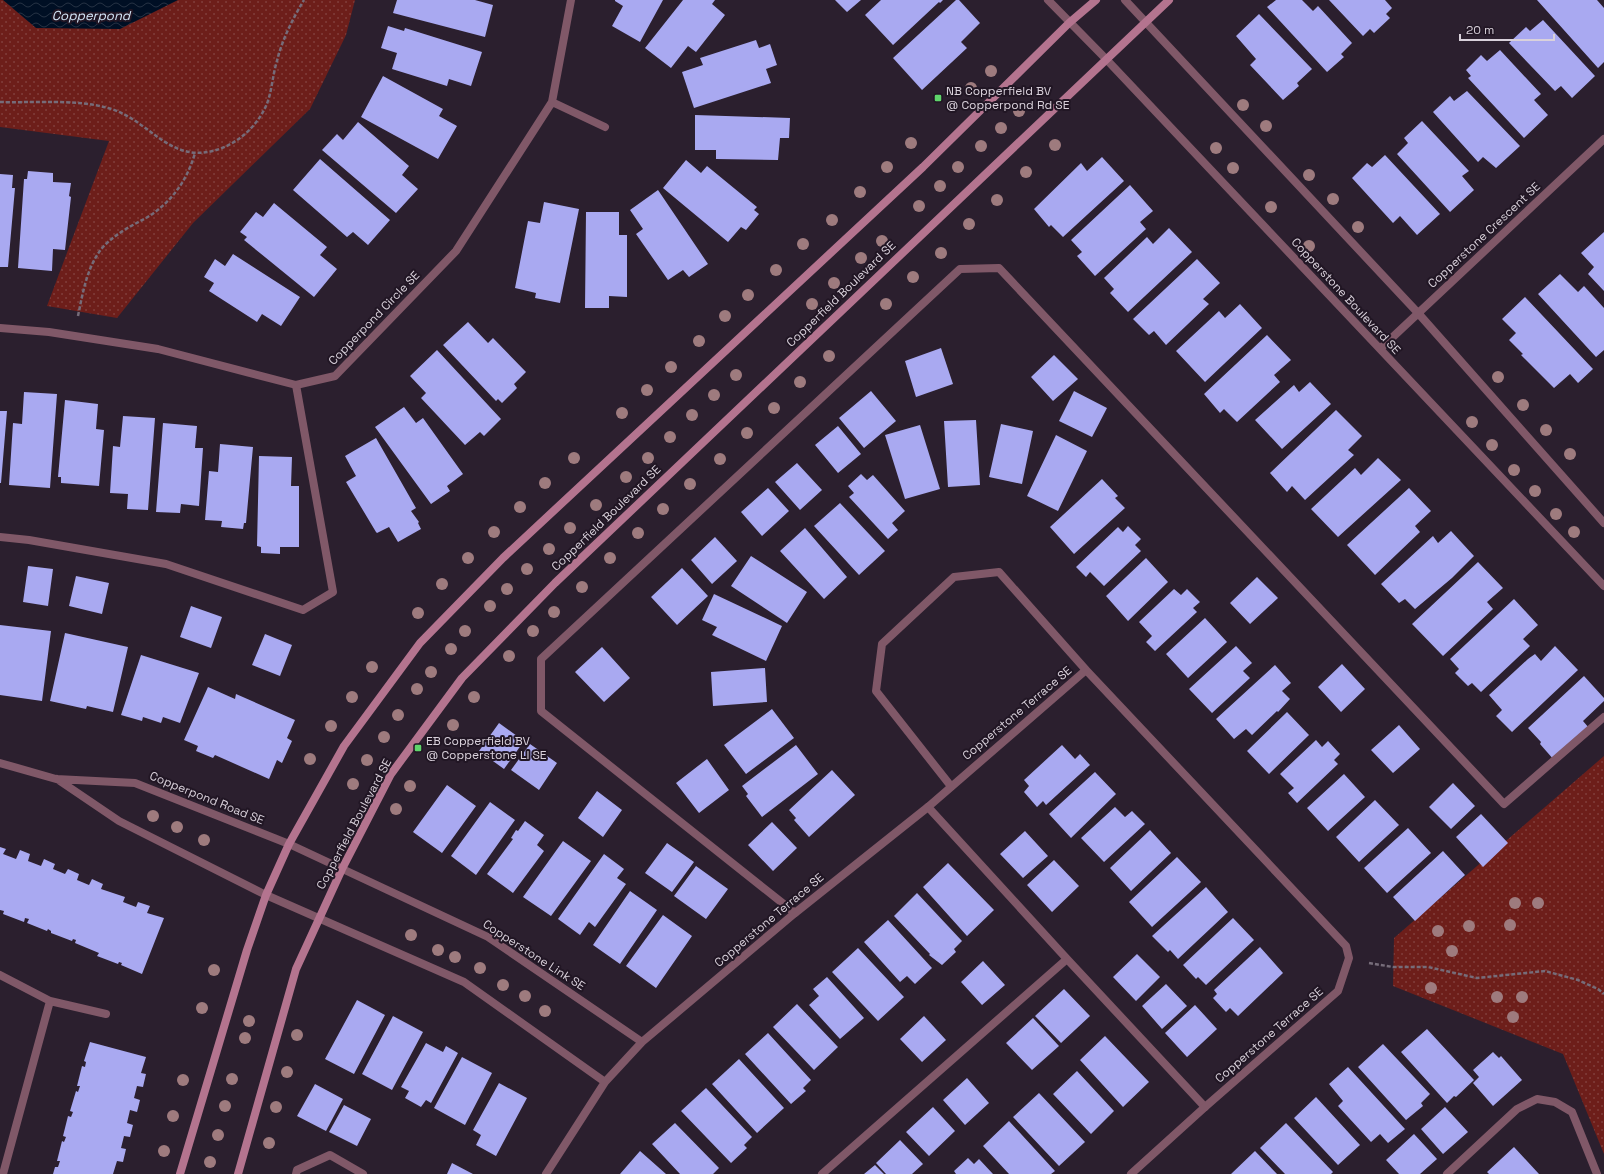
<svg xmlns="http://www.w3.org/2000/svg" width="1604" height="1174" font-family="'Space Grotesk',sans-serif">
<style>
.park{fill:url(#park-dots)}
.water{fill:url(#water-waves)}
.building{fill:#a9a9f1}
.lines{fill:none;stroke-linecap:round;stroke-linejoin:round}
.path{stroke:#766c79;stroke-width:2.5;stroke-dasharray:4 2;stroke-linecap:butt}
.lane{stroke:#805868;stroke-width:8}
.street{stroke:#805868;stroke-width:8}
.secondary{stroke:#b4748f;stroke-width:8}
.tree{fill:#9e7b7e}
.poi-dot{fill:#5fd56b;stroke:#211624;stroke-width:1.5}
.labels{text-anchor:middle;dominant-baseline:central;stroke-width:4;stroke-linejoin:round;paint-order:stroke}
.poi-label{font-size:12px;fill:#d9d1db;stroke:#211624;text-anchor:start}
.street-label{font-size:12px;fill:#d9d1db;stroke:#211624}
.water-label{font-size:13px;font-style:italic;fill:#d5e7f9;stroke:#211624}
</style>
<defs>
<pattern id="park-dots" width="8" height="8" patternUnits="userSpaceOnUse"><rect width="8" height="8" fill="#6d1e1a"/><path d="M2 2h.1M6 6h.1" fill="none" stroke="#813e3b" stroke-width="1.8" stroke-linecap="round"/></pattern>
<pattern id="water-waves" width="16" height="10" patternUnits="userSpaceOnUse"><rect width="16" height="10" fill="#000f24"/><path d="M0 5q4-4 8 0t8 0" fill="none" stroke="#253143"/></pattern>
</defs>
<rect width="100%" height="100%" fill="#2b1f2e"/>
<path class="park" d="M0,0H355L346,35L310,109L193,223L117,318L47,306L109,141L0,127Z
M1604,756V1154L1563,1054L1393,986L1394,938Z"/>
<path class="water" d="M3,0H178L120,29L36,28Z"/>
<path class="building" d="M397,0H475L493,5L485,37L393,13Z
M615,0H663L640,42L612,26L623,6L615,1Z
M683,0H715L712,4L725,15L696,52L688,46L671,68L645,48Z
M835,0H861L847,12Z
M881,0H943L940,3L939,2L893,45L865,15Z
M956,0H959L980,23L961,42L967,48L922,90L893,58Z
M1276,0H1302L1313,11L1318,6L1352,43L1341,54L1344,57L1327,72L1267,7Z
M1329,0H1385L1392,8L1386,14L1390,18L1374,33L1370,29L1363,36Z
M1537,0H1597L1604,8V62L1598,68Z
M1259,14L1312,69L1297,83L1299,86L1283,100L1250,65L1256,59L1236,36Z
M1543,20L1595,76L1572,98L1561,86L1555,91L1509,43L1526,27L1530,31Z
M388,26L404,31L405,28L482,52L471,86L449,79L447,86L392,69L397,53L381,48Z
M756,40L759,48L770,44L777,65L766,69L771,83L694,108L682,72L703,65L700,58Z
M1500,50L1541,94L1534,100L1548,115L1524,138L1468,78L1471,76L1466,70L1481,55L1487,61Z
M383,76L443,109L439,116L457,126L438,159L361,117Z
M1467,91L1520,146L1496,168L1483,157L1478,162L1433,112L1450,96L1454,101Z
M695,115L790,118L789,138H780L778,160L716,159V150H695Z
M1422,121L1469,171L1462,176L1474,190L1450,212L1397,154L1408,143L1404,138Z
M358,122L409,166L402,175L418,189L396,213L322,150L337,134L343,140Z
M1385,155L1440,214L1417,235L1400,216L1393,223L1352,178L1367,163L1372,167Z
M1102,157L1124,181L1063,237L1051,225L1049,227L1034,209L1081,163L1087,171Z
M320,159L390,220L368,245L353,232L347,237L293,190Z
M686,160L701,173L707,166L757,207L754,210L759,214L746,230L741,227L728,242L663,188Z
M28,171L53,173V182L71,183L69,196L71,197L65,250L53,249L52,271L18,268L24,179H27Z
M0,174L13,175L12,188H15L8,267H0Z
M1130,185L1153,211L1140,222L1146,229L1095,276L1077,256L1082,252L1071,240Z
M658,190L708,264L689,277L683,270L668,280L636,234L643,229L630,210Z
M544,202L579,209L560,303L535,298L536,293L515,288L528,221L540,223Z
M274,203L327,247L320,255L337,269L314,297L244,240L247,237L240,232L256,212L263,217Z
M586,212H619V235H627V297L609,296V308H585Z
M1169,228L1192,252L1128,312L1110,293L1114,289L1104,278L1147,237L1153,244Z
M1604,232V291L1588,274L1594,267L1581,253Z
M233,254L300,297L281,326L262,314L257,322L209,291L214,283L204,277L215,259L225,266Z
M1197,259L1220,283L1203,299L1209,304L1166,345L1154,331L1149,335L1133,319Z
M1560,274L1578,292L1584,286L1604,308V350L1596,357L1538,294Z
M1525,297L1593,369L1578,383L1570,374L1554,388L1521,355L1523,354L1509,340L1516,333L1502,319Z
M1240,304L1262,328L1205,382L1176,351L1219,311L1225,318Z
M468,322L488,343L493,338L526,372L514,384L517,388L502,403L498,399L496,401L443,345Z
M1267,335L1291,360L1274,375L1280,382L1237,422L1224,409L1220,413L1204,394Z
M941,348L953,384L916,397L905,361Z
M437,350L501,419L484,436L480,432L465,445L421,398L426,393L410,376Z
M1054,355L1078,379L1053,401L1031,377Z
M1310,382L1331,404L1282,449L1255,420L1294,385L1299,392Z
M871,391L896,421L864,448L839,418Z
M1074,391L1107,408L1092,437L1059,421Z
M24,392L57,394L50,488L9,485L13,423L22,424Z
M65,400L98,404L96,429L104,430L99,486L61,483V477H58Z
M404,407L416,423L423,418L463,474L447,486L450,491L431,504L375,427Z
M1336,410L1362,436L1348,450L1354,455L1305,500L1292,486L1287,492L1270,473Z
M0,411H7L1,483H0Z
M123,416L155,418L148,510L127,509L128,494L110,493L113,446L120,447Z
M976,420L980,485L948,487L944,421Z
M163,423L197,426L195,448H203L199,506L181,504L180,513L156,512Z
M1001,424L1033,431L1022,484L989,477Z
M920,425L940,489L905,499L885,435Z
M838,426L861,454L838,473L815,445Z
M1056,435L1087,451L1058,511L1027,496Z
M376,438L416,508L411,511L419,522L418,523L421,529L398,542L389,527L377,533L376,532L346,482L356,476L345,456Z
M220,444L253,447L246,523H244L243,529L221,527L222,521L205,520L209,471L218,472Z
M259,456L292,457L291,486H299V547H280V554L261,553V547L257,546Z
M1378,458L1401,480L1338,537L1311,509L1355,468L1361,475Z
M797,463L822,490L800,510L775,482Z
M861,474L867,480L873,475L905,511L892,523L898,530L888,539L849,497L854,493L848,486Z
M1102,479L1118,496L1115,498L1125,508L1074,554L1050,527Z
M768,488L789,511L762,536L741,512Z
M1409,488L1431,511L1415,526L1420,532L1375,575L1347,545Z
M840,503L885,551L859,575L814,526Z
M1128,526L1141,539L1135,545L1141,551L1104,586L1090,572L1086,577L1076,567L1118,527L1123,532Z
M805,528L847,577L824,599L780,551Z
M1451,531L1474,556L1452,578L1415,609L1405,599L1399,603L1381,584L1433,536L1438,543Z
M715,537L737,561L712,584L691,560Z
M751,556L807,592L787,623L731,586Z
M1146,558L1168,582L1128,621L1106,596Z
M1478,562L1503,588L1487,602L1493,609L1443,656L1412,624Z
M28,566L53,569L48,606L23,602Z
M682,568L708,596L677,625L651,597Z
M76,576L109,583L102,614L69,606Z
M1257,577L1278,598L1250,624L1230,603Z
M1174,589L1181,595L1187,589L1200,602L1193,608L1197,612L1155,651L1146,642L1152,636L1139,622Z
M714,594L782,626L766,661L712,635L717,627L702,620Z
M1514,599L1538,625L1523,639L1530,646L1481,692L1472,683L1468,686L1455,673L1459,669L1450,659Z
M191,606L222,617L211,648L180,637Z
M1205,618L1227,642L1188,678L1166,654Z
M0,625L51,631L42,701L0,695Z
M65,633L128,647L113,712L87,706L86,709L50,701Z
M265,634L292,645L280,676L252,665Z
M1236,646L1252,663L1243,671L1250,678L1212,713L1189,689Z
M1555,646L1578,670L1512,732L1496,716L1502,710L1489,695L1528,659L1535,654L1541,661Z
M602,647L630,678L604,702L575,672Z
M141,655L199,673L180,723L163,717L161,723L143,717L142,721L121,715Z
M1342,664L1365,689L1341,712L1318,687Z
M1275,665L1291,683L1282,691L1290,699L1278,712L1277,711L1252,735L1246,729L1234,739L1216,719Z
M765,668L767,702L713,706L711,672Z
M1584,676L1604,698V701L1583,721L1589,728L1554,760L1540,744L1541,742L1528,728Z
M208,687L235,699L236,694L295,720L287,738L292,741L282,763L277,760L269,779L215,755L213,758L196,751L198,746L184,740Z
M772,709L794,738L746,774L724,745Z
M1287,712L1309,735L1269,774L1247,751Z
M499,723L524,741L504,769L479,751Z
M1399,725L1420,749L1393,773L1371,750Z
M1316,740L1322,747L1328,741L1340,754L1334,760L1338,764L1297,803L1288,793L1294,788L1280,774Z
M530,744L557,763L539,790L511,770Z
M796,745L818,774L762,817L746,796L748,794L742,786Z
M1062,745L1075,759L1080,754L1090,765L1046,805L1043,801L1037,807L1024,792L1029,786L1024,780Z
M707,759L729,790L699,813L676,783Z
M832,770L855,795L809,837L794,820L796,818L789,810Z
M1095,772L1116,794L1071,838L1049,814Z
M1344,774L1365,797L1328,831L1307,808Z
M1453,783L1475,806L1451,829L1429,807Z
M447,785L476,806L442,853L413,832Z
M597,791L622,810L603,837L578,818Z
M1375,800L1399,825L1359,862L1336,837Z
M490,802L515,820L476,875L451,856Z
M1115,807L1125,817L1132,811L1145,824L1104,862L1081,838Z
M1481,814L1508,843L1483,867L1456,837Z
M525,821L544,835L537,845L544,851L513,893L487,874L513,839L511,838L516,830L518,831Z
M772,822L797,848L773,871L748,845Z
M1408,828L1431,853L1387,893L1364,868Z
M1150,830L1171,853L1131,891L1110,868Z
M1025,831L1048,856L1023,878L1000,854Z
M563,841L591,861L551,916L523,897Z
M667,843L694,862L672,892L645,873Z
M0,847L6,849L3,854L16,859L20,850L30,854L28,861L41,866L44,859L55,864L53,869L65,874L68,869L79,874L77,880L89,885L92,879L103,884L101,889L125,897L123,902L136,907L138,902L150,906L147,913L164,918L142,974L121,965L122,963L119,962L118,964L97,956L99,953L75,943L76,940L73,939L72,941L51,933V931L48,929L47,931L27,923L29,919L25,918L24,922L3,914L4,911L0,910Z
M1443,851L1465,875L1415,921L1393,897Z
M604,854L624,869L617,878L626,884L595,927L589,922L580,935L558,919Z
M1177,857L1201,882L1152,927L1129,902Z
M1054,860L1079,886L1052,912L1027,885Z
M948,863L994,910L967,936L923,887Z
M696,866L728,889L706,919L674,896Z
M1206,887L1228,912L1178,959L1170,950L1168,952L1152,936Z
M630,891L657,910L620,964L593,945Z
M917,893L962,941L954,949L956,952L942,965L929,955L930,954L894,916Z
M663,915L692,936L656,988L626,966Z
M1233,918L1254,940L1206,985L1198,977L1196,979L1183,965Z
M888,920L932,968L915,984L907,976L900,982L864,942Z
M1260,947L1283,973L1238,1016L1230,1008L1226,1012L1213,998L1217,994L1214,990Z
M858,948L904,997L878,1021L832,972Z
M1137,954L1160,977L1136,1001L1113,977Z
M983,961L1005,985L982,1005L961,982Z
M827,977L864,1018L840,1039L809,1005L819,996L813,989Z
M1166,984L1187,1006L1162,1029L1142,1006Z
M1064,989L1090,1016L1061,1043L1035,1016Z
M357,1000L385,1015L354,1074L325,1059Z
M797,1004L838,1047L814,1070L773,1027Z
M1195,1005L1217,1029L1187,1057L1165,1033Z
M393,1016L423,1032L392,1090L362,1074Z
M924,1016L946,1040L922,1062L900,1039Z
M1033,1018L1059,1046L1032,1070L1006,1043Z
M1427,1029L1474,1080L1456,1097L1454,1096L1447,1103L1401,1052Z
M768,1033L811,1080L803,1088L806,1091L791,1104L745,1054Z
M1105,1036L1149,1082L1123,1107L1080,1060Z
M90,1042L146,1057L141,1073L146,1074L143,1087L137,1086L134,1098L140,1100L137,1112L130,1110L127,1123L133,1125L130,1137L124,1136L121,1148L126,1149L123,1162L117,1161L113,1174H53L55,1167H58L60,1161H57L62,1141L64,1142L66,1137L63,1136L68,1116L71,1117L73,1112L70,1111L76,1091L78,1092L80,1086H77L82,1066L85,1067L86,1062L84,1061Z
M426,1043L443,1052L446,1046L458,1053L431,1103L426,1100L421,1107L405,1098L409,1091L401,1087Z
M1383,1044L1430,1094L1421,1103L1423,1106L1406,1120L1358,1067Z
M1493,1052L1499,1058L1501,1056L1522,1080L1493,1106L1473,1083L1479,1077L1473,1070Z
M462,1057L492,1073L465,1125L434,1108Z
M739,1059L784,1108L757,1133L712,1084Z
M1348,1067L1405,1129L1388,1143L1380,1134L1371,1142L1338,1106L1343,1101L1329,1084Z
M1077,1071L1114,1111L1091,1134L1053,1094Z
M967,1078L989,1103L965,1125L943,1100Z
M499,1083L527,1098L496,1156L476,1145L481,1135L473,1130Z
M315,1084L343,1099L326,1131L297,1116Z
M706,1088L752,1137L744,1145L747,1148L731,1163L681,1111Z
M1039,1093L1085,1142L1059,1166L1013,1117Z
M1316,1097L1360,1145L1338,1165L1294,1118Z
M344,1105L371,1119L357,1146L329,1132Z
M933,1107L955,1131L929,1156L906,1132Z
M1445,1107L1468,1132L1443,1154L1421,1129Z
M1009,1121L1055,1171L1051,1174H1009L983,1146Z
M675,1123L719,1168L713,1174H680L652,1144Z
M1286,1123L1333,1172L1331,1174H1285L1260,1148Z
M1414,1134L1437,1159L1420,1174H1399L1386,1160Z
M900,1140L923,1164L912,1174H886L876,1163Z
M1514,1147L1539,1174H1489L1487,1172Z
M640,1151L666,1174H620Z
M1255,1151L1277,1174H1231Z
M968,1158L974,1164L979,1159L993,1174H956L954,1171Z
M452,1163L473,1174H447Z
M875,1165L884,1174H864Z"/>
<g class="lines">
<path class="path" d="M0,102C33,103 77,99 108,108C152,120 170,168 222,148C240,141 255,127 264,110C272,96 272,76 277,61C282,40 293,18 304,0
M78,316C83,292 87,266 103,247C115,234 131,226 146,218C171,203 187,181 195,153
M1369,963L1393,967H1428L1477,978L1545,971L1578,980L1598,989L1604,994"/>
<path class="lane" d="M0,537L29,540L166,564L303,610L333,592L296,385
M928,807L1067,959L1205,1107
M795,913L541,711V659L960,269L999,268L1504,804L1604,717
M0,975L50,1001L106,1014
M3,1174L50,1001
M296,1174L297,1170L330,1155L363,1174
M822,1174L1067,959
M1447,1174L1517,1109L1537,1099L1555,1102L1572,1112L1597,1174"/>
<path class="street" d="M1048,0L1106,59L1604,586
M1125,0L1418,313L1604,523
M552,102L605,127
M0,328L49,332L158,349L296,385L335,376L456,251L552,102L571,0
M1380,349L1604,139
M0,763L56,779L135,783L289,844L488,937L642,1042
M57,779L119,821L266,895L464,982L605,1082
M950,785L876,691L882,644L954,577L999,572L1086,670
M546,1174L605,1082L642,1042L795,913L928,807L1086,670L1346,946L1349,958L1338,991L1205,1107L1131,1174"/>
<path class="secondary" d="M180,1174L247,950L266,895L289,844L344,746L420,643L503,558L923,167L1069,23L1096,0
M238,1174L296,969L342,869L391,774L462,678L555,583L1169,0"/>
</g>
<g class="tree">
<circle cx="991" cy="71" r="6"/>
<circle cx="971" cy="88" r="6"/>
<circle cx="1243" cy="105" r="6"/>
<circle cx="1019" cy="111" r="6"/>
<circle cx="1266" cy="126" r="6"/>
<circle cx="1001" cy="128" r="6"/>
<circle cx="911" cy="143" r="6"/>
<circle cx="1055" cy="145" r="6"/>
<circle cx="981" cy="146" r="6"/>
<circle cx="1216" cy="148" r="6"/>
<circle cx="887" cy="167" r="6"/>
<circle cx="958" cy="167" r="6"/>
<circle cx="1233" cy="168" r="6"/>
<circle cx="1026" cy="172" r="6"/>
<circle cx="1309" cy="175" r="6"/>
<circle cx="940" cy="186" r="6"/>
<circle cx="860" cy="192" r="6"/>
<circle cx="1333" cy="199" r="6"/>
<circle cx="997" cy="200" r="6"/>
<circle cx="919" cy="206" r="6"/>
<circle cx="1271" cy="207" r="6"/>
<circle cx="832" cy="220" r="6"/>
<circle cx="969" cy="224" r="6"/>
<circle cx="1358" cy="227" r="6"/>
<circle cx="882" cy="241" r="6"/>
<circle cx="803" cy="244" r="6"/>
<circle cx="1309" cy="246" r="6"/>
<circle cx="941" cy="253" r="6"/>
<circle cx="861" cy="258" r="6"/>
<circle cx="776" cy="270" r="6"/>
<circle cx="913" cy="277" r="6"/>
<circle cx="834" cy="283" r="6"/>
<circle cx="748" cy="295" r="6"/>
<circle cx="812" cy="304" r="6"/>
<circle cx="886" cy="304" r="6"/>
<circle cx="725" cy="316" r="6"/>
<circle cx="699" cy="341" r="6"/>
<circle cx="829" cy="356" r="6"/>
<circle cx="671" cy="367" r="6"/>
<circle cx="736" cy="375" r="6"/>
<circle cx="1498" cy="377" r="6"/>
<circle cx="800" cy="382" r="6"/>
<circle cx="647" cy="390" r="6"/>
<circle cx="714" cy="395" r="6"/>
<circle cx="1523" cy="405" r="6"/>
<circle cx="774" cy="408" r="6"/>
<circle cx="622" cy="413" r="6"/>
<circle cx="692" cy="415" r="6"/>
<circle cx="1472" cy="422" r="6"/>
<circle cx="1546" cy="430" r="6"/>
<circle cx="747" cy="433" r="6"/>
<circle cx="670" cy="437" r="6"/>
<circle cx="1492" cy="445" r="6"/>
<circle cx="1570" cy="454" r="6"/>
<circle cx="574" cy="458" r="6"/>
<circle cx="648" cy="458" r="6"/>
<circle cx="720" cy="459" r="6"/>
<circle cx="1514" cy="470" r="6"/>
<circle cx="626" cy="477" r="6"/>
<circle cx="545" cy="483" r="6"/>
<circle cx="690" cy="484" r="6"/>
<circle cx="1535" cy="491" r="6"/>
<circle cx="596" cy="505" r="6"/>
<circle cx="520" cy="507" r="6"/>
<circle cx="663" cy="509" r="6"/>
<circle cx="1556" cy="514" r="6"/>
<circle cx="570" cy="528" r="6"/>
<circle cx="494" cy="532" r="6"/>
<circle cx="1574" cy="532" r="6"/>
<circle cx="638" cy="533" r="6"/>
<circle cx="549" cy="549" r="6"/>
<circle cx="468" cy="558" r="6"/>
<circle cx="610" cy="558" r="6"/>
<circle cx="527" cy="569" r="6"/>
<circle cx="442" cy="584" r="6"/>
<circle cx="582" cy="587" r="6"/>
<circle cx="507" cy="589" r="6"/>
<circle cx="490" cy="606" r="6"/>
<circle cx="554" cy="612" r="6"/>
<circle cx="418" cy="613" r="6"/>
<circle cx="465" cy="631" r="6"/>
<circle cx="533" cy="631" r="6"/>
<circle cx="451" cy="649" r="6"/>
<circle cx="509" cy="656" r="6"/>
<circle cx="372" cy="667" r="6"/>
<circle cx="431" cy="672" r="6"/>
<circle cx="417" cy="689" r="6"/>
<circle cx="352" cy="697" r="6"/>
<circle cx="474" cy="697" r="6"/>
<circle cx="398" cy="715" r="6"/>
<circle cx="453" cy="725" r="6"/>
<circle cx="331" cy="726" r="6"/>
<circle cx="384" cy="737" r="6"/>
<circle cx="310" cy="759" r="6"/>
<circle cx="367" cy="760" r="6"/>
<circle cx="353" cy="784" r="6"/>
<circle cx="410" cy="786" r="6"/>
<circle cx="396" cy="809" r="6"/>
<circle cx="153" cy="816" r="6"/>
<circle cx="177" cy="827" r="6"/>
<circle cx="204" cy="840" r="6"/>
<circle cx="1515" cy="903" r="6"/>
<circle cx="1538" cy="903" r="6"/>
<circle cx="1510" cy="925" r="6"/>
<circle cx="1469" cy="926" r="6"/>
<circle cx="1438" cy="931" r="6"/>
<circle cx="411" cy="935" r="6"/>
<circle cx="438" cy="950" r="6"/>
<circle cx="1452" cy="951" r="6"/>
<circle cx="455" cy="957" r="6"/>
<circle cx="480" cy="968" r="6"/>
<circle cx="214" cy="970" r="6"/>
<circle cx="503" cy="985" r="6"/>
<circle cx="1431" cy="988" r="6"/>
<circle cx="525" cy="996" r="6"/>
<circle cx="1497" cy="997" r="6"/>
<circle cx="1522" cy="997" r="6"/>
<circle cx="202" cy="1008" r="6"/>
<circle cx="545" cy="1011" r="6"/>
<circle cx="1513" cy="1017" r="6"/>
<circle cx="249" cy="1021" r="6"/>
<circle cx="297" cy="1035" r="6"/>
<circle cx="245" cy="1038" r="6"/>
<circle cx="287" cy="1072" r="6"/>
<circle cx="232" cy="1079" r="6"/>
<circle cx="183" cy="1080" r="6"/>
<circle cx="225" cy="1106" r="6"/>
<circle cx="276" cy="1107" r="6"/>
<circle cx="173" cy="1116" r="6"/>
<circle cx="218" cy="1135" r="6"/>
<circle cx="269" cy="1143" r="6"/>
<circle cx="164" cy="1151" r="6"/>
<circle cx="210" cy="1162" r="6"/>
</g>
<g class="poi-dot">
<rect x="934" y="94" width="8" height="8" rx="2"/>
<rect x="414" y="744" width="8" height="8" rx="2"/>
</g>
<g class="labels">
<g class="poi-label">
<text x="946" y="91">NB Copperfield BV<tspan x="946" dy="14">@ Copperpond Rd SE</tspan></text>
<text x="426" y="741">EB Copperfield BV<tspan x="426" dy="14">@ Copperstone LI SE</tspan></text>
</g>
<g class="street-label">
<text transform="translate(1484 235) rotate(-43)">Copperstone Crescent SE</text>
<text transform="translate(841 294) rotate(-44)">Copperfield Boulevard SE</text>
<text transform="translate(1346 296) rotate(47)">Copperstone Boulevard SE</text>
<text transform="translate(374 318) rotate(-46)">Copperpond Circle SE</text>
<text transform="translate(606 518) rotate(-44)">Copperfield Boulevard SE</text>
<text transform="translate(1017 713) rotate(-40)">Copperstone Terrace SE</text>
<text transform="translate(207 798) rotate(22)">Copperpond Road SE</text>
<text transform="translate(354 824) rotate(-62)">Copperfield Boulevard SE</text>
<text transform="translate(769 920) rotate(-40)">Copperstone Terrace SE</text>
<text transform="translate(534 955) rotate(33)">Copperstone Link SE</text>
<text transform="translate(1269 1035) rotate(-41)">Copperstone Terrace SE</text>
</g>
<g class="water-label">
<text x="91" y="15">Copperpond</text>
</g>
</g>
<path d="M1460 34v6h94v-6" fill="none" stroke="#d9d1db" stroke-width="2"/>
<text x="1466" y="34" font-size="12" fill="#d9d1db" stroke="#211624" stroke-width="3" paint-order="stroke">20 m</text>
</svg>
